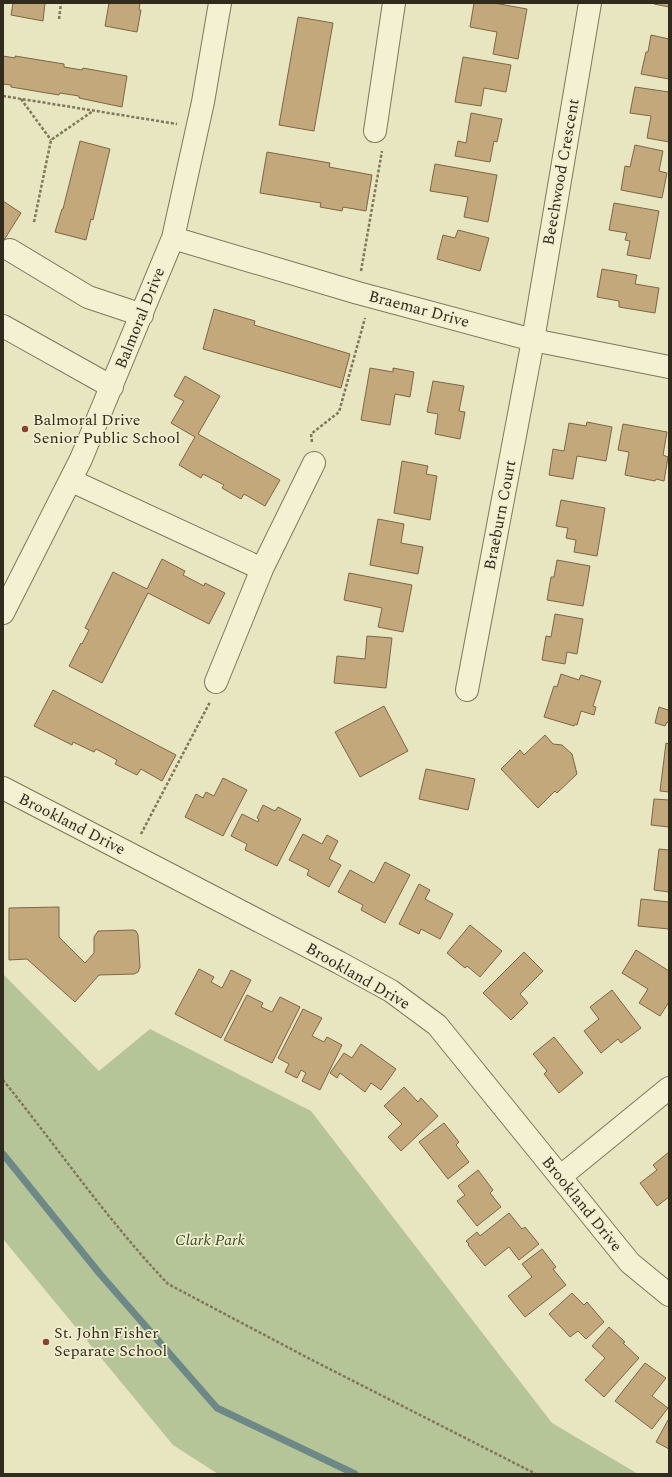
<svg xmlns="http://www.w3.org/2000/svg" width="672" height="1477" font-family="Spectral,serif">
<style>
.green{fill:#b6c597}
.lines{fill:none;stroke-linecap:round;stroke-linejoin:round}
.stream{stroke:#6c8887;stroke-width:7}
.building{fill:#c3a87b;stroke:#7d6643}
.minor-casing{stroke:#80765b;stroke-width:24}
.path{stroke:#80765b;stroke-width:2.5;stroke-dasharray:3 2;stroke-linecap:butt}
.minor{stroke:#f4f1d3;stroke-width:22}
.poi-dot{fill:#894331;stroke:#f1eed0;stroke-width:1.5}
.labels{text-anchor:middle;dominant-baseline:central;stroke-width:3.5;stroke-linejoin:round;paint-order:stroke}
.street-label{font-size:16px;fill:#312b1d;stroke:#f1eed0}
.poi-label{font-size:16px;fill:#312b1d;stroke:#f1eed0;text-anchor:start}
.park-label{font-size:16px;font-style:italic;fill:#3a4c26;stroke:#f1eed0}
</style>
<rect width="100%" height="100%" fill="#e8e5c1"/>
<path class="green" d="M3,974L99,1071L150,1029L311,1111L552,1423L638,1474H218L173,1445L3,1239Z"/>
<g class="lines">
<path class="stream" d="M3,1154L100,1274L217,1408L355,1474"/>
</g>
<path class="building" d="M13,3H45L43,21L11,15Z
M109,3H140L139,10H141L137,32L105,26Z
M474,3H494L527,9L518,59L493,54L497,32L470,27Z
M654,3H669V7L654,4Z
M298,17L333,23L314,131L279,125Z
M651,35L669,39V79L641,74L646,52H648Z
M3,56L15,58V56L64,64V67L82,70L83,68L127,76L122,107L79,98V96L60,93L59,95L11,87V85L3,84Z
M463,57L511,65L506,92L484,88L481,106L455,102Z
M635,87L669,92V142L647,138L651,116L630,113Z
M471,113L502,119L497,142L494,141L490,162L455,156L458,141L466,143Z
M80,141L110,149L93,220L91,219L86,240L55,232L62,209H63Z
M635,145L663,151L659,171L667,173L662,198L621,190L625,166L630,167Z
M267,152L330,163L329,167L372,175L366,211L343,207L342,211L320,207L321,203L260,193Z
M435,164L497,175L488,222L464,217L468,197L430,191Z
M3,201L21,213L4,240H3Z
M614,203L659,211L650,259L627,255L630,241L625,240L627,233L609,230Z
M458,230L489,238L480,271L437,259L443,235L455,238Z
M602,269L637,275L635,284L659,288L655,313L619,307V301L597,297Z
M214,309L255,321L254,325L350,354L341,388L203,349Z
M370,368L393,372V368L414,372L410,397L395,394L390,425L361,420Z
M185,376L220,396L198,434L280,480L265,506L244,494L241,499L222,488L224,485L203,474L201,478L179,465L195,437L171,423L184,401L174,396Z
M433,381L464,386L459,411L465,412L460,439L435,434L438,414L427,412Z
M587,422L612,427L606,461L577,456L573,479L549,475L553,449L564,451L569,423L586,426Z
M623,424L667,432L663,455L668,457L664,481L656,479L655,481L625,475L629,452L618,450Z
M402,461L428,466L426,474L437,476L430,520L394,513Z
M561,500L605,508L597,556L574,552L576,540L566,538L568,528L556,526Z
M378,519L404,524L401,543L423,547L418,574L370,565Z
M162,559L185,571L183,575L204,586L205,583L225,593L209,624L148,593L102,683L69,666L81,643L82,644L89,630L85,628L113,572L147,589Z
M557,560L590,566L583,606L547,600L551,577H554Z
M349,573L412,585L403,632L378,627L382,608L344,600Z
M555,614L583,619L577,654L567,652L565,664L542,660L546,636L551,637Z
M367,636L392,638L386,688L334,683L337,656L365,659Z
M561,674L579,680L581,675L601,681L593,706L596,707L594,715L581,711L577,725L575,724L574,726L544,717L554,686L557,687Z
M53,690L176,755L162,781L141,769L137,775L115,764L117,760L96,749L94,752L73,742L72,745L34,726Z
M384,706L408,751L360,777L335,732Z
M659,707L668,710L669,707V723L667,722L665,726L655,723Z
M545,735L553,744L562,745L572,754L577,774L557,793L555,791L538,808L501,769L520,750L524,755Z
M666,743L669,744V792L660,791Z
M426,769L475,779L468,810L419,799Z
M223,778L247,790L223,836L185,817L196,794L203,798L206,792L214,796Z
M654,799L669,800V827L651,825Z
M263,805L275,811L278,807L301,819L277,866L245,850L247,844L231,836L242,814L258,822L259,819L257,818Z
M303,834L322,844L327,835L338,841L329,859L341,865L329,887L307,875L309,870L289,860Z
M659,849L669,850V892L654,890Z
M385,862L410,875L385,923L361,910L363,905L338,892L350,870L374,883Z
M419,884L430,890L425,899L453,914L440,939L421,929L419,934L399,924Z
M641,899L669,902V929L638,926Z
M59,907V937L85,963L94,953V937L98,931L133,930L136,931L138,935L140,967L138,972L134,974L99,975L75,1002L27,959L9,960V908Z
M470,925L502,951L480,977L467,966L465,968L447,953Z
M636,950L669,971V1002L660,1016L639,1003L648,989L622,973Z
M524,952L543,971L520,994L528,1003L511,1020L483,993Z
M199,969L214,977L211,982L222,988L231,970L251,980L221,1038L175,1014Z
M612,990L641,1028L621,1043L618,1039L601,1053L584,1031L599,1019L590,1007Z
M247,995L263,1003L261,1007L272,1012L280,997L300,1007L272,1063L224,1040Z
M303,1009L322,1018L312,1036L324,1042L327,1037L342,1045L320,1090L302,1081L306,1073L301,1070L297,1078L285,1072L289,1064L278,1058Z
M554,1037L583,1073L559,1093L544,1074L547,1071L533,1054Z
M361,1044L396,1069L381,1090L371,1083L365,1092L340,1073L337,1078L330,1073L344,1053L352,1058Z
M404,1087L418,1102L421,1098L438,1116L401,1151L388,1137L402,1124L384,1106Z
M444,1123L459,1142L456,1145L469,1162L448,1179L419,1142Z
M669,1152V1197L657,1206L640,1183L657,1170L653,1165Z
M478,1170L493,1190L490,1193L501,1207L477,1226L457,1201L465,1195L458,1186Z
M509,1213L522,1229L525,1227L539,1244L519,1260L509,1247L485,1266L468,1245L469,1244L466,1241L477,1232L480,1236Z
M542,1249L556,1267L553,1269L566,1285L525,1317L508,1296L532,1277L522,1264Z
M572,1293L584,1305L587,1302L604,1322L586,1339L578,1331L570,1337L549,1314Z
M609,1327L625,1342L623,1343L639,1358L604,1397L585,1380L605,1358L592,1346Z
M645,1363L666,1378L652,1396L668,1408L652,1429L615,1401Z
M668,1420L669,1421V1449L656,1442Z"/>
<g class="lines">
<defs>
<path id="minor" d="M375,131L394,3
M173,238L358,293L533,340L669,367
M10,250L88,297L142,315
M3,326L112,387
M72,481L262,569
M3,613L81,459L173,238L203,102L220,3
M216,682L262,569L314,463
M467,690L533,340L590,3
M3,788L340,963L391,991L437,1025L630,1263L669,1295
M560,1177L669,1088"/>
</defs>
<use href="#minor" class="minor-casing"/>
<path class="path" d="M59,19L61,3
M3,96L177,124
M21,99L51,140
M34,222L51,140L93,111
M361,271L382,151
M312,442L311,434L339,412L365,318
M141,834L210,702
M3,1080C58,1148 108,1221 168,1284L310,1359L536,1474"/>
<use href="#minor" class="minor"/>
</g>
<g class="poi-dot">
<circle cx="25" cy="429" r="4"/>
<circle cx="46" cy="1342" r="4"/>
</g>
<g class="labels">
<g class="street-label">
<text transform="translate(561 172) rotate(-80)">Beechwood Crescent</text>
<text transform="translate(419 309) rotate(15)">Braemar Drive</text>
<text transform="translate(140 318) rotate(-68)">Balmoral Drive</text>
<text transform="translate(500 515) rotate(-79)">Braeburn Court</text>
<text transform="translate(72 824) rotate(27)">Brookland Drive</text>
<text transform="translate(358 976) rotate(30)">Brookland Drive</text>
<text transform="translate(582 1204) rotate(51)">Brookland Drive</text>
</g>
<g class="poi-label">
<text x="33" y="420">Balmoral Drive<tspan x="33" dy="18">Senior Public School</tspan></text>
<text x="54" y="1333">St. John Fisher<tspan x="54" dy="18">Separate School</tspan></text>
</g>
<g class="park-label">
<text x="210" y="1240">Clark Park</text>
</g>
</g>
<rect width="672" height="1477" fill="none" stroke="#312b1d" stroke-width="8"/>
</svg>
